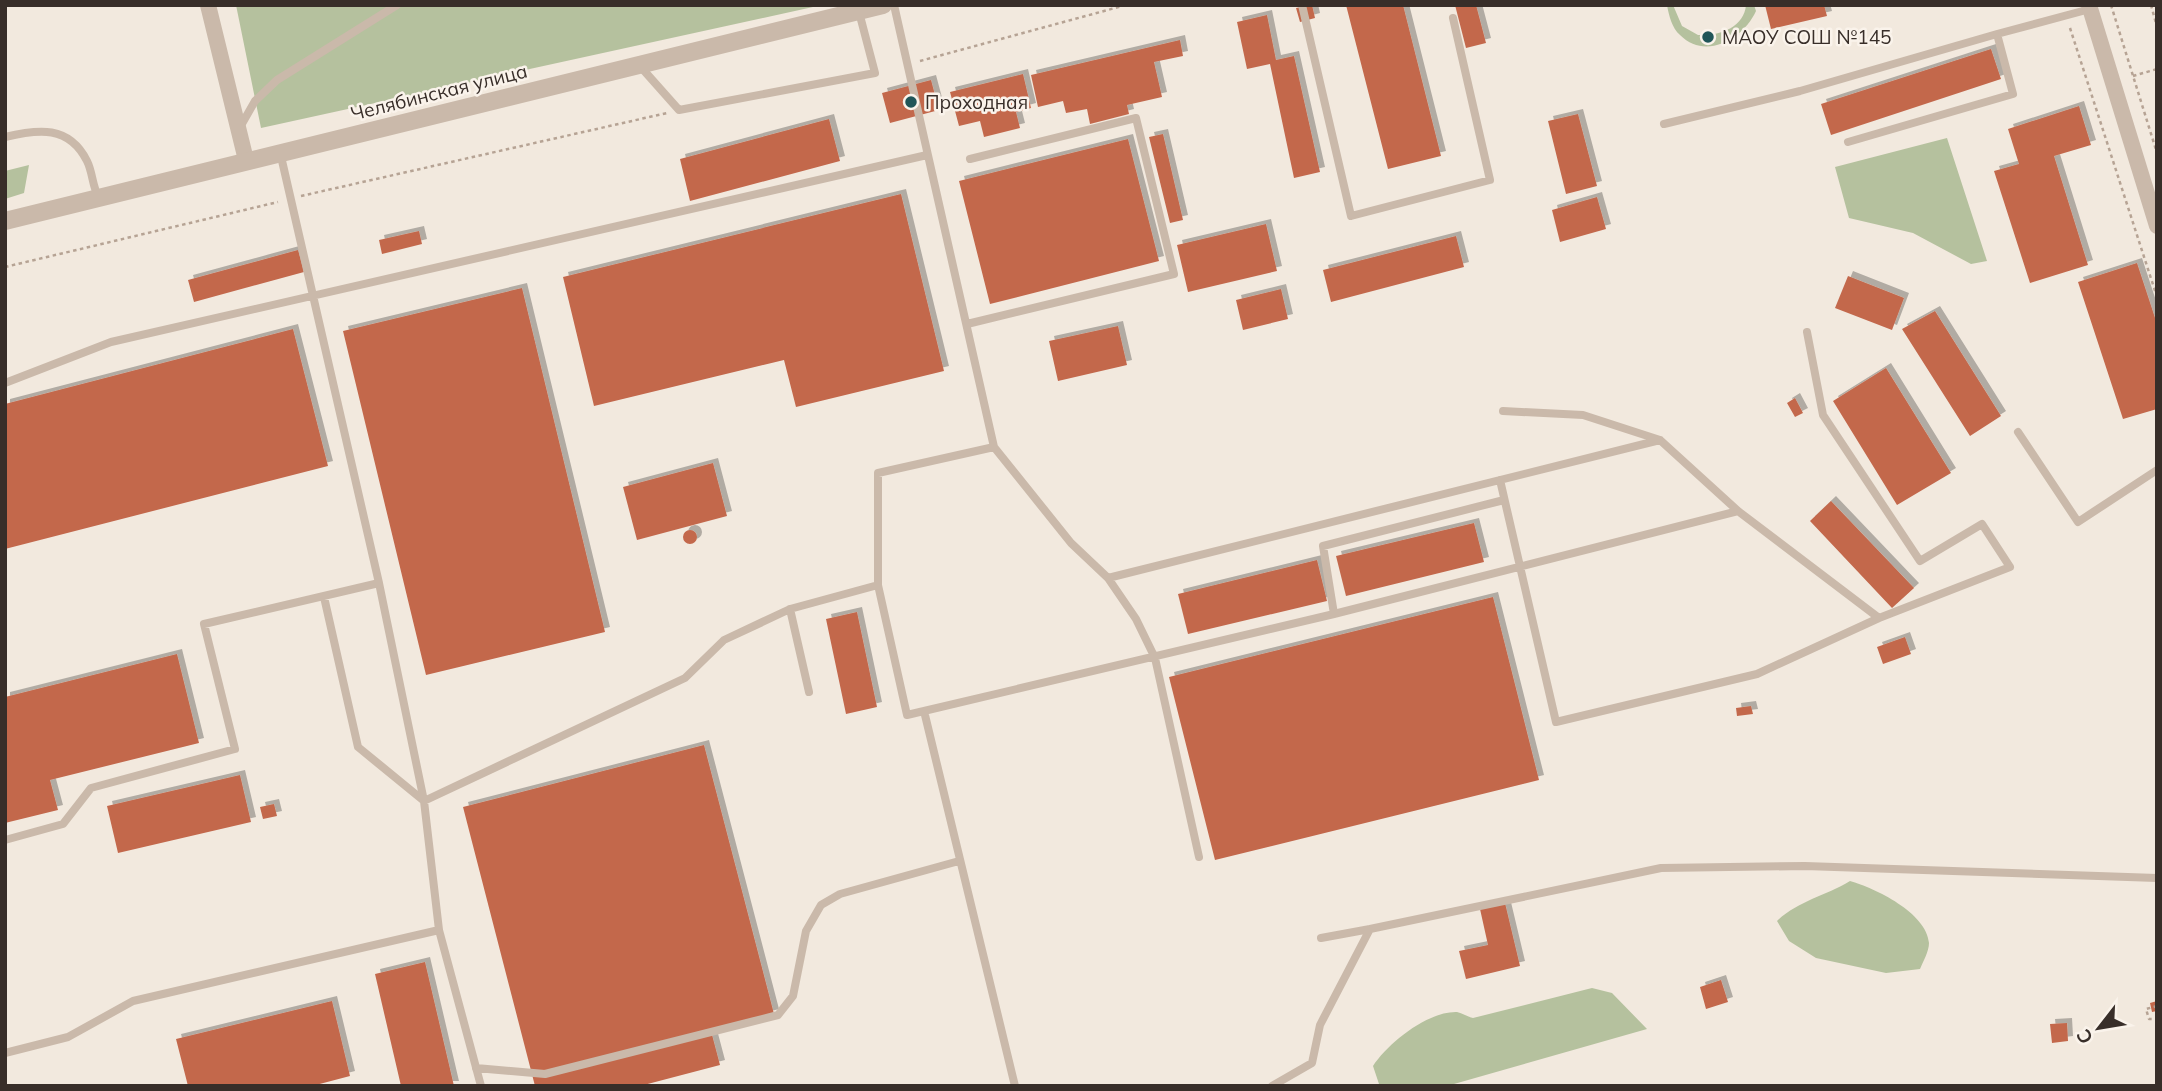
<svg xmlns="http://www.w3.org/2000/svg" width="2162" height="1091" font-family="Mulish,sans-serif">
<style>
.green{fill:#b5c19e}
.building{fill:#c3684c;filter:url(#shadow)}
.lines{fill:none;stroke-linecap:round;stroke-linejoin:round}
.path{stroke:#b6a394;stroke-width:2.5;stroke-dasharray:3.5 3.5;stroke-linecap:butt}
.service{stroke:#cab9aa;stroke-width:8}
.minor{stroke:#cab9aa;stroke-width:16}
.tertiary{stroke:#cab9aa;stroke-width:18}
.poi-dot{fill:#205558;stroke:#faf3eb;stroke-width:2.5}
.labels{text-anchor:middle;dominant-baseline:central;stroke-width:5;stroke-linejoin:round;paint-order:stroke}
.poi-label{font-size:19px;fill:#382e29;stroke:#faf3eb;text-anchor:start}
.street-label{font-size:19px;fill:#382e29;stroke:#faf3eb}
</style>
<defs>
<filter id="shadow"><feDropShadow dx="5" dy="-5" stdDeviation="0" flood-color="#0004"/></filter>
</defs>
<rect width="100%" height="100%" fill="#f2e9de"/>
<path class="green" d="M236,5H822L261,128Z
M1667,5H1673L1682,26L1698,35C1719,36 1744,28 1746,5H1754L1756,11C1744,38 1706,61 1680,35C1672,28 1669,16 1667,5Z
M1947,138L1987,261L1971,264L1913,233L1849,218L1835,167Z
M29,165L24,193L5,199V171Z
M1850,881C1875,888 1927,913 1929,943C1929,951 1923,962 1920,969L1886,973L1816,958L1789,941L1777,921C1798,901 1825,896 1850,881Z
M1592,988L1612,993L1647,1029L1447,1086L1379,1084L1373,1066C1388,1043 1428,1011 1457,1012C1462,1013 1468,1017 1473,1018Z"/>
<path class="building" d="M1312,5L1315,18L1300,22L1296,8Z
M1346,5H1403L1441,156L1388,169Z
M1455,5H1476L1486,43L1466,48Z
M1765,5H1824L1827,16L1771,29Z
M1267,15L1276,60L1294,56L1320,172L1294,178L1270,64L1247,69L1237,22Z
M1180,40L1183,56L1154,62L1162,97L1127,105L1129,114L1090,124L1087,109L1066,113L1063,101L1038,107L1031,75Z
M1991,49L2001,79L1831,135L1821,104Z
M1023,74L1031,108L1016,112L1020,128L984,137L980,121L959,126L950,92Z
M931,80L939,110L890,123L882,93Z
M2079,106L2091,145L2054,156L2088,265L2030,283L1994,171L2019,164L2008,129Z
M1578,114L1597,186L1566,194L1548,121Z
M829,119L840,161L690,201L680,159Z
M1163,134L1183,220L1170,223L1149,137Z
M1128,139L1159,261L990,304L959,181Z
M901,194L944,371L796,407L784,360L594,406L563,277Z
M1597,197L1606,229L1560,242L1552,210Z
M1266,224L1277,271L1188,292L1177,245Z
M419,231L422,244L382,254L379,240Z
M1456,236L1464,267L1331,302L1323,270Z
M298,250L304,272L194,302L188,280Z
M2137,263L2157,324V409L2123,419L2078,282Z
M1848,276L1904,298L1892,330L1835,308Z
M522,288L605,632L426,675L343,331Z
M1281,289L1288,319L1243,330L1236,300Z
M1935,311L2001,416L1970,436L1902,329Z
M1118,326L1127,365L1058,381L1049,341Z
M293,329L328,466L5,549V404Z
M1886,368L1951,473L1897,505L1833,401Z
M1795,398L1803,413L1795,417L1787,403Z
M713,463L727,516L637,540L623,487Z
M1831,501L1914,588L1892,608L1810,521Z
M1474,523L1484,562L1346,596L1336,556Z
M683 537a7 7 0 1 1 14 0a7 7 0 1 1-14 0Z
M1317,560L1327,601L1188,634L1178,594Z
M1493,597L1539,780L1215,860L1169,677Z
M857,612L877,707L846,714L826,619Z
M1905,637L1911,654L1883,664L1877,647Z
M177,654L199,743L50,780L58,810L5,823V697Z
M1751,706L1753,714L1737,716L1736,708Z
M704,745L774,1014L711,1031L720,1065L640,1086H535L463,807Z
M240,775L251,822L118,853L107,806Z
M274,804L277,816L263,819L260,807Z
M1505,903L1520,966L1466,979L1459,951L1488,945L1480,909Z
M425,962L454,1086H401L375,974Z
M1721,980L1728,1002L1706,1009L1700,987Z
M332,1001L350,1076L312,1086H188L176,1039Z
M2157,1001V1011L2152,1012L2150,1003Z
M2067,1023L2068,1041L2052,1043L2050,1024Z"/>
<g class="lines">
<path class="path" d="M2111,5L2157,153
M2151,5L2157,27
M2070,28L2157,297
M920,61L1126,5
M2133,76L2157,69
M301,196L667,113
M5,267L278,202
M2157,1006L2146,1009L2149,1019H2157"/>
<path class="service" d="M894,5L994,447L878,473V585L907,715L1334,614L1738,511L1879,618L2010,567L1982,524L1920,561L1823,415L1807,332
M1302,5L1351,216L1490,180L1453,18
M639,65L679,110L875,73L859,12
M1664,124L1800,91L1997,34
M239,129L255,101L277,80L397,5
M5,137C38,129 69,125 87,161C93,173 92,186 99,198
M1848,142L2013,94L1997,34L2090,9
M280,152L379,583L424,801L439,930L481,1086
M967,324L1174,274L1136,118L970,159
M5,383L111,342L927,155
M1503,411L1583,415L1660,440L1738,511
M2018,432L2078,522L2157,470
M994,447L1071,543L1108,578L1136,619L1155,658L1199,857
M1500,480L1556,722L1757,674L1879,618
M1108,578L1660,440
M324,597L358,747L424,801L685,678L724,640L790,609L878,585
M790,609L809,692
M1334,614L1323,546L1504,500
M924,711L1015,1086
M5,840L63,824L91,788L235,749L204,624L379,583
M1370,929L1661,868L1805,866L2157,878
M5,1053L68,1037L133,1001L439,930
M476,1068L545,1074L778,1015L793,996L806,931L821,905L840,894L959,861
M1272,1086L1312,1063L1320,1025L1370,929L1321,938"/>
<path class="minor" d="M208,5L246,160
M2089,5L2157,226"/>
<path class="tertiary" d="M5,221L883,5"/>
</g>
<g class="poi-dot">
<circle cx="1708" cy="37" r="7"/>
<circle cx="911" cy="102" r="7"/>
</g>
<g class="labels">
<g class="poi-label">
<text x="1722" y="37">МАОУ СОШ №145</text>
<text x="925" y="102">Проходная</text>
</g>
<g class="street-label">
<text transform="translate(439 92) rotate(-14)">Челябинская улица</text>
</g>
</g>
<rect width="2162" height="1091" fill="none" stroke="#382e29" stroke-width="14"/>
<g transform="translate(2099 1028) rotate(239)" stroke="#faf3eb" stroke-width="5" paint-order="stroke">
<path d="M0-5L12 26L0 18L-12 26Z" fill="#382e29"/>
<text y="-10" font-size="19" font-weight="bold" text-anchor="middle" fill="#382e29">С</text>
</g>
</svg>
